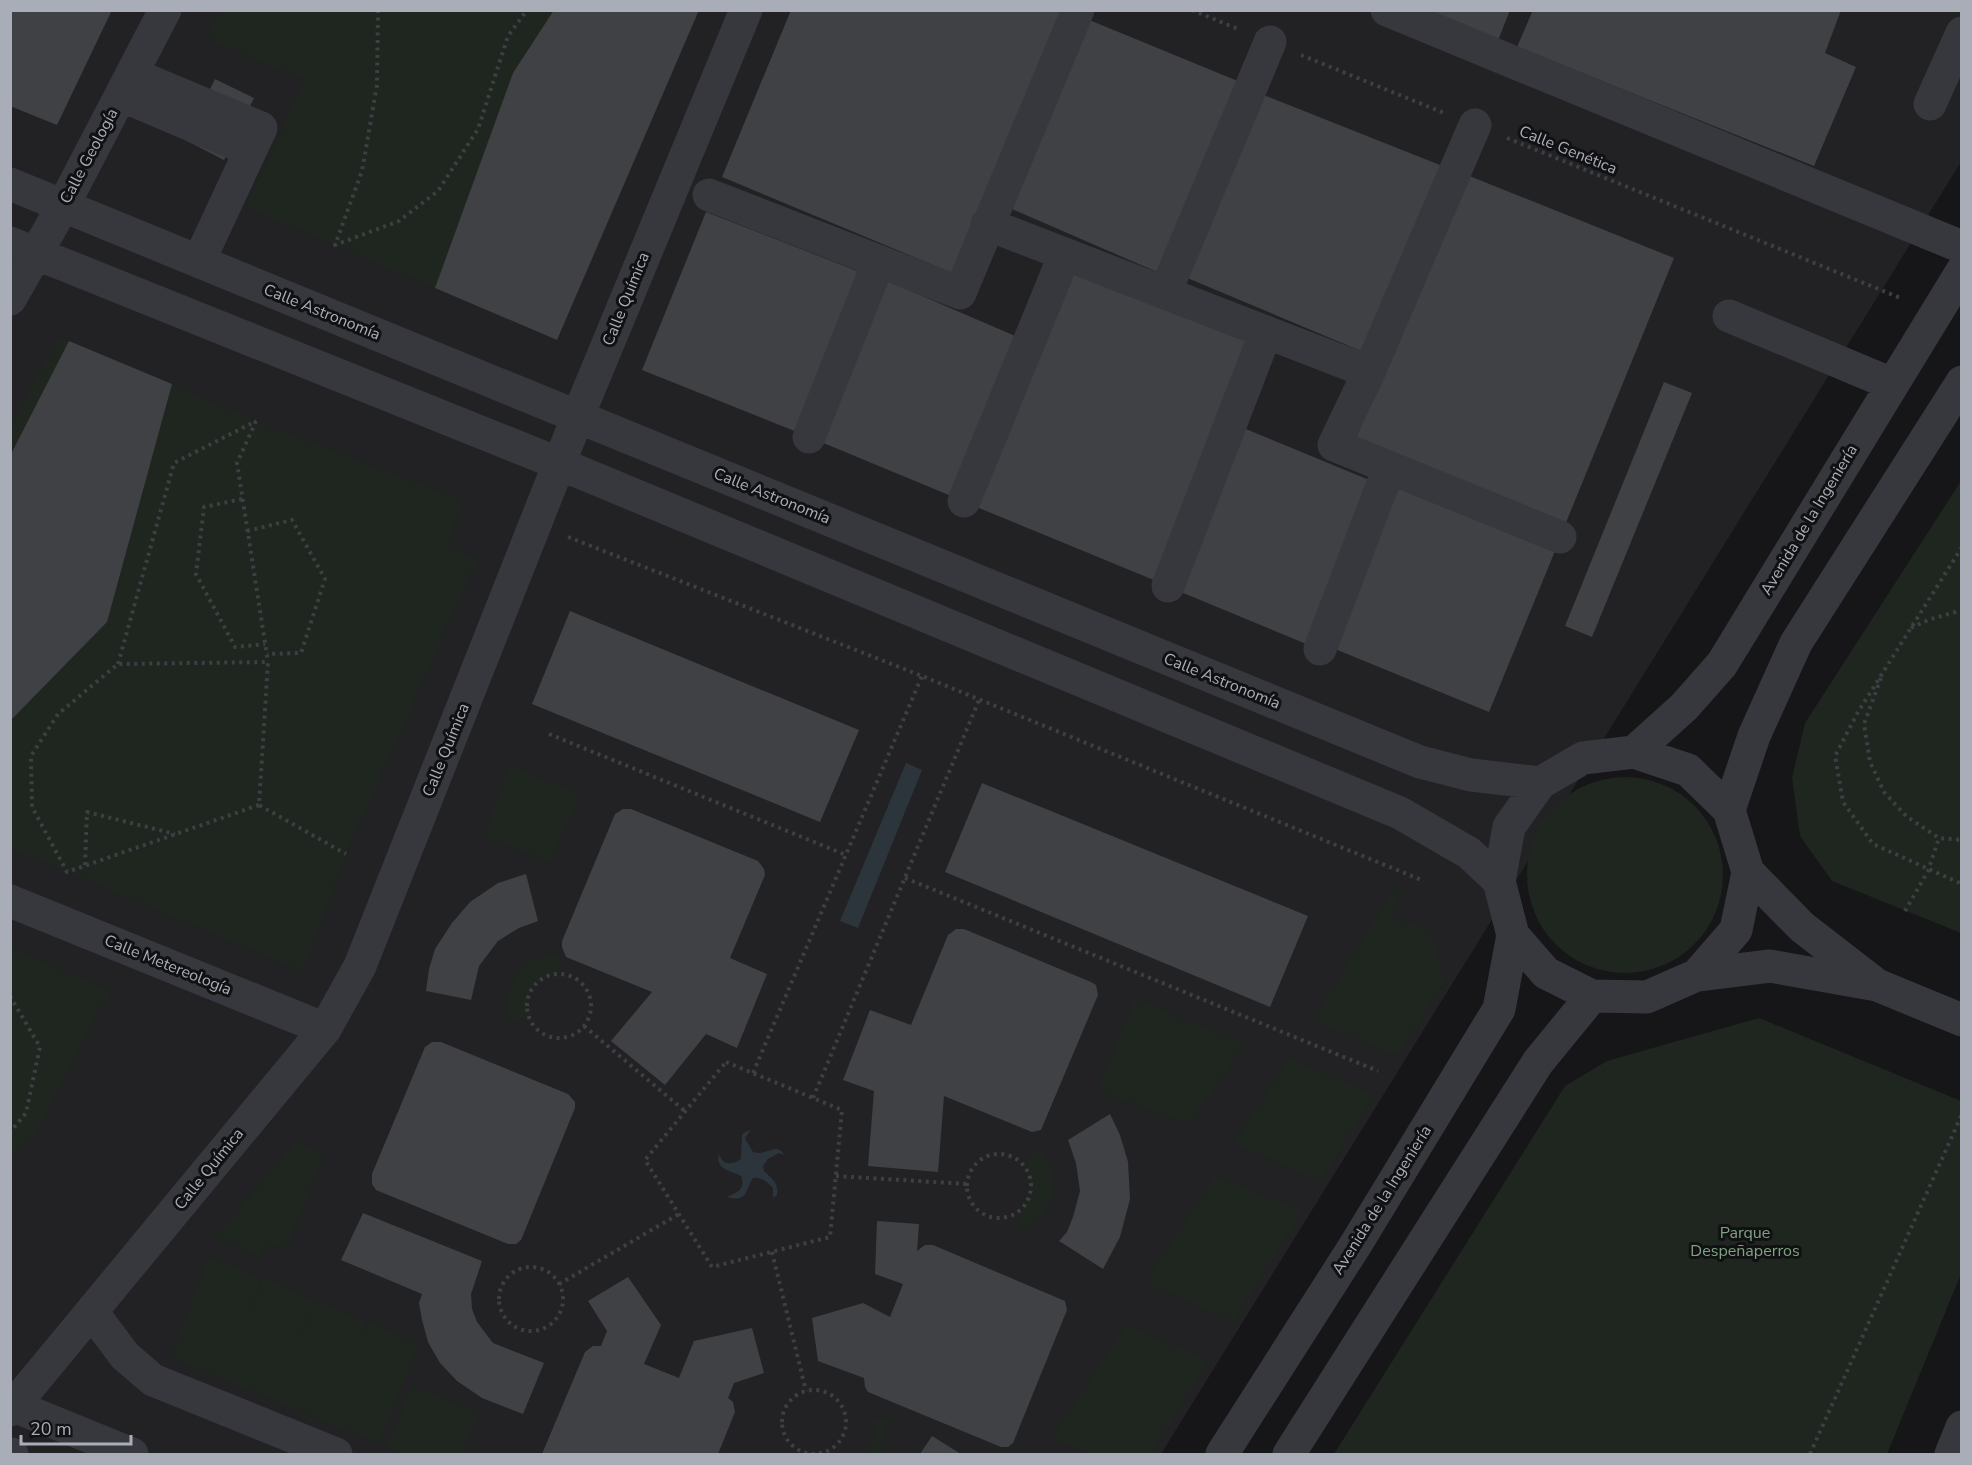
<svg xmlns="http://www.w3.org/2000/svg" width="1972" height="1465" font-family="'Nunito Sans',sans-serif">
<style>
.built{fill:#222225}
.green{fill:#1e261f}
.water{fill:#2c353c}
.building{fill:#404145}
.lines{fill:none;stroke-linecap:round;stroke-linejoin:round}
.path{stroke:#3d3f44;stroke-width:4;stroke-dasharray:3 4.5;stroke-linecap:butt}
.minor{stroke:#37383d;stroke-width:33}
.labels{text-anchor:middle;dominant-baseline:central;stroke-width:6;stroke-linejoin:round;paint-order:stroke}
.street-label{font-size:16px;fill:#a8adb8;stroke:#111113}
.park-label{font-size:16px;fill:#7fa381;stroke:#111113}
</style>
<rect width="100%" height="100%" fill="#161618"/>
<path class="built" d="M10,11H1961V162L1161,1454H11Z"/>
<path class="green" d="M221,11H554L513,73L435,288L246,207L305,80L207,39Z
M59,338L256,421L462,500L447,547L477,559L346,854L303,972L11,848V425Z
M1961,481V933L1832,881L1800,836L1792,778L1805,723Z
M510,766L580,794L550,862L483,836Z
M1527 875a98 98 0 1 1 196 0a98 98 0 1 1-196 0Z
M1397,885L1402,887L1390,916L1430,931L1445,980L1398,1056L1313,1020Z
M11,948L110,991L33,1137L11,1157Z
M561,954L559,974C536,978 523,991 528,1016L509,1022C505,999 511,972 533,960C542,955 552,955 561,954Z
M1135,999L1245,1044L1190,1123L1097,1091Z
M1759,1018L1961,1101V1274L1887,1454H1334L1565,1086L1607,1061Z
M1289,1058L1374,1095L1321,1181L1234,1144Z
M300,1138L306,1147L325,1155L286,1249L268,1240L259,1257L214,1237Z
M1038,1149C1063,1180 1057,1210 1024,1233L1016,1213C1034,1202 1032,1181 1023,1165Z
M1215,1176L1302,1211L1234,1321L1145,1283Z
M210,1256L261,1279L244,1322L263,1278L314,1301L297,1344L316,1300L367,1323L354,1355L369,1321L419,1344L379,1444L170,1357Z
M1126,1325L1209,1361L1151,1454H1093L1052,1439Z
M412,1386L478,1412L461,1454H405L387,1447Z
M871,1420H891V1424H887L883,1444L878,1454H866L872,1445L877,1425L871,1424Z"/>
<path class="water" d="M906,763L922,770L858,928L840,921Z
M751,1130L745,1138L753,1152C766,1157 777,1141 784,1155L779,1153L768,1159L763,1166L764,1171C772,1179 779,1183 777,1195L773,1198V1188C767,1182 762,1177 753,1178C745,1189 749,1203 727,1197C738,1192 746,1189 741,1176C730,1171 715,1169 719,1154C723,1166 732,1165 741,1159L742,1135L745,1132Z"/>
<path class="building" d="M10,10H112L57,125L10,106Z
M554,10H699L557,340L435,288L513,73Z
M791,10H1065L957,275L722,177Z
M1413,10H1510L1497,43Z
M1533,10H1841L1825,53L1856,67L1814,166L1517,47Z
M1082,17L1245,84L1164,275L1005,206Z
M215,79L254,98L224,160L185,140Z
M1256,92L1450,169L1368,354L1185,277Z
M1467,175L1674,258L1565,525L1356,438Z
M706,212L865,274L802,434L642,370Z
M1068,269L1253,343L1161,583L974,506Z
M883,279L1022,339L956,498L821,442Z
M69,341L172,384L107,622L10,721V456Z
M1664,382L1692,393L1592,637L1565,626Z
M1241,427L1374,482L1311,646L1176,590Z
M1392,486L1555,551L1489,712L1330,647Z
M570,611L859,730L820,822L532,704Z
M982,783L1308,916L1270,1007L945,872Z
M623,809H631L758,861L764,869L765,875L730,958L767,974L737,1048L706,1034L665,1085L611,1041L652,992L566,957L562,947V941L615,814Z
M526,874L538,921L519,928L498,941L479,966L471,1000L426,991L429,969L435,949L452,923L470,902L498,883Z
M956,929H964L1091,982L1096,985L1098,995L1041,1130L1032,1132L944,1096L938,1172L868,1166L874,1091L843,1080L870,1010L911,1025L948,935Z
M432,1042H441L568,1094L575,1102V1108L521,1240L516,1244H508L376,1190L372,1184V1174L425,1047Z
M1110,1114L1120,1135L1128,1162L1130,1199L1120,1237L1103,1269L1059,1241L1067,1232L1073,1217L1080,1191L1076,1163L1068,1140Z
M363,1213L482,1261L471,1294L472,1309L477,1322L493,1343L544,1363L523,1414L482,1398L457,1381L440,1363L428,1342L422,1320L419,1303L422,1294L341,1260Z
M877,1221L919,1224L917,1251L925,1245H933L1065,1301L1067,1310L1013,1443L1008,1447H1001L868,1392L865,1387L864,1378L818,1361L812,1318L863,1303L890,1317L903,1284L875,1274Z
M628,1277L661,1325L644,1364L679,1378L694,1341L752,1328L764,1373L734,1383L728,1398L733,1402L735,1412L718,1454H542L585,1352L593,1346H601L607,1331L588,1301Z
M932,1436L961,1454H920Z"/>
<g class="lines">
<path class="path" d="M378,10L377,85L362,171L335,245L399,221L438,191L478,129L508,36L527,10
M1192,10L1238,29
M1301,55L1444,113
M1507,138L1903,299
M256,421L237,463L268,662
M242,499L204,507L196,574L235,647L265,644
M247,531L292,520L325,579L301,653L267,654
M568,537L922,676L1424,881
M1962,547L1858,712L1835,756L1843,802L1873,844L1962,884
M1911,628L1928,620L1962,610
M118,664L174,463L256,421
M1881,678L1864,724L1870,762L1884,792L1906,816L1939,838L1962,840
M549,734L846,855
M259,805L67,872L32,807L31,756L58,714L118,664L268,662L259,805L346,854
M85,865L87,812L175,834
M905,878L1378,1071
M1905,911L1928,871L1939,838
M527 1006a32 32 0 1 1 64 0a32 32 0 1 1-64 0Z
M10,996L40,1047L26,1113L10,1132
M584,1026L686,1112
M726,1062L842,1110L830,1237L712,1267L645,1160Z
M753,1073L922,676
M813,1098L979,700
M967 1186a32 32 0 1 1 64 0a32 32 0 1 1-64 0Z
M836,1176L967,1184
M772,1252L806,1391
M499 1299a32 32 0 1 1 64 0a32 32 0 1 1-64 0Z
M559,1284L679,1214
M782 1422a32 32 0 1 1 64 0a32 32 0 1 1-64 0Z
M1810,1454L1962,1114"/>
<path class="minor" d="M1387,10L1962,247
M132,74L261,128L199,261
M121,95L250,150
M1930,104L1962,33
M10,184L1420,762L1471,775L1540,783
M709,195L960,293L1078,10
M987,224L1369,372L1475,125
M10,243L560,464L1400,813L1469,853L1499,881
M1165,293L1270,42
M10,299L63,206L165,10
M1729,316L1892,384
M1369,372L1334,445L1560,537
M809,437L879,261
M964,501L1065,254
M1168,586L1266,332
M1320,649L1389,468
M1634,752L1684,707L1722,664L1962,271
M1729,810L1754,736L1796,643L1962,382
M1748,872L1736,930L1697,975L1647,997L1592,996L1546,973L1513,935L1499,881L1509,827L1540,783L1583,758L1634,752L1688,770L1729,810L1748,872L1802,927L1877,985
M10,901L325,1029
M1697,975L1770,966L1877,985L1962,1020
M92,1312L125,1356L153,1380L336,1454
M14,1406L132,1454
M10,1410L325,1029L360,966L578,416L746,10
M10,1454H12
M1222,1454L1356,1244L1499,1009L1513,935
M1289,1454L1538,1062L1592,996
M1951,1454L1962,1427"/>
</g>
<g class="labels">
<g class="street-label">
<text transform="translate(1568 150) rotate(22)">Calle Genética</text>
<text transform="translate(89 156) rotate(-62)">Calle Geología</text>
<text transform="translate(626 299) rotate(-68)">Calle Química</text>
<text transform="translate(322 312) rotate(22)">Calle Astronomía</text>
<text transform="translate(772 496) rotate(22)">Calle Astronomía</text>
<text transform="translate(1809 520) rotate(-59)">Avenida de la Ingeniería</text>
<text transform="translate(1222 681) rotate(22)">Calle Astronomía</text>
<text transform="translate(446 750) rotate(-68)">Calle Química</text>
<text transform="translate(168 965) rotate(22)">Calle Metereología</text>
<text transform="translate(209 1169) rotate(-51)">Calle Química</text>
<text transform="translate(1382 1200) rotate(-58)">Avenida de la Ingeniería</text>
</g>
<g class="park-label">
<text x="1745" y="1233">Parque<tspan x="1745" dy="18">Despeñaperros</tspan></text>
</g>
</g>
<rect width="1972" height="1465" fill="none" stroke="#a8adb8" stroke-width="24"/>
<path d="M21 1435v9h110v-9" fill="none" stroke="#a8adb8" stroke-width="3"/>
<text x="30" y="1435" font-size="18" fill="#a8adb8" stroke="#111113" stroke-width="4.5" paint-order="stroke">20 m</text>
</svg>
